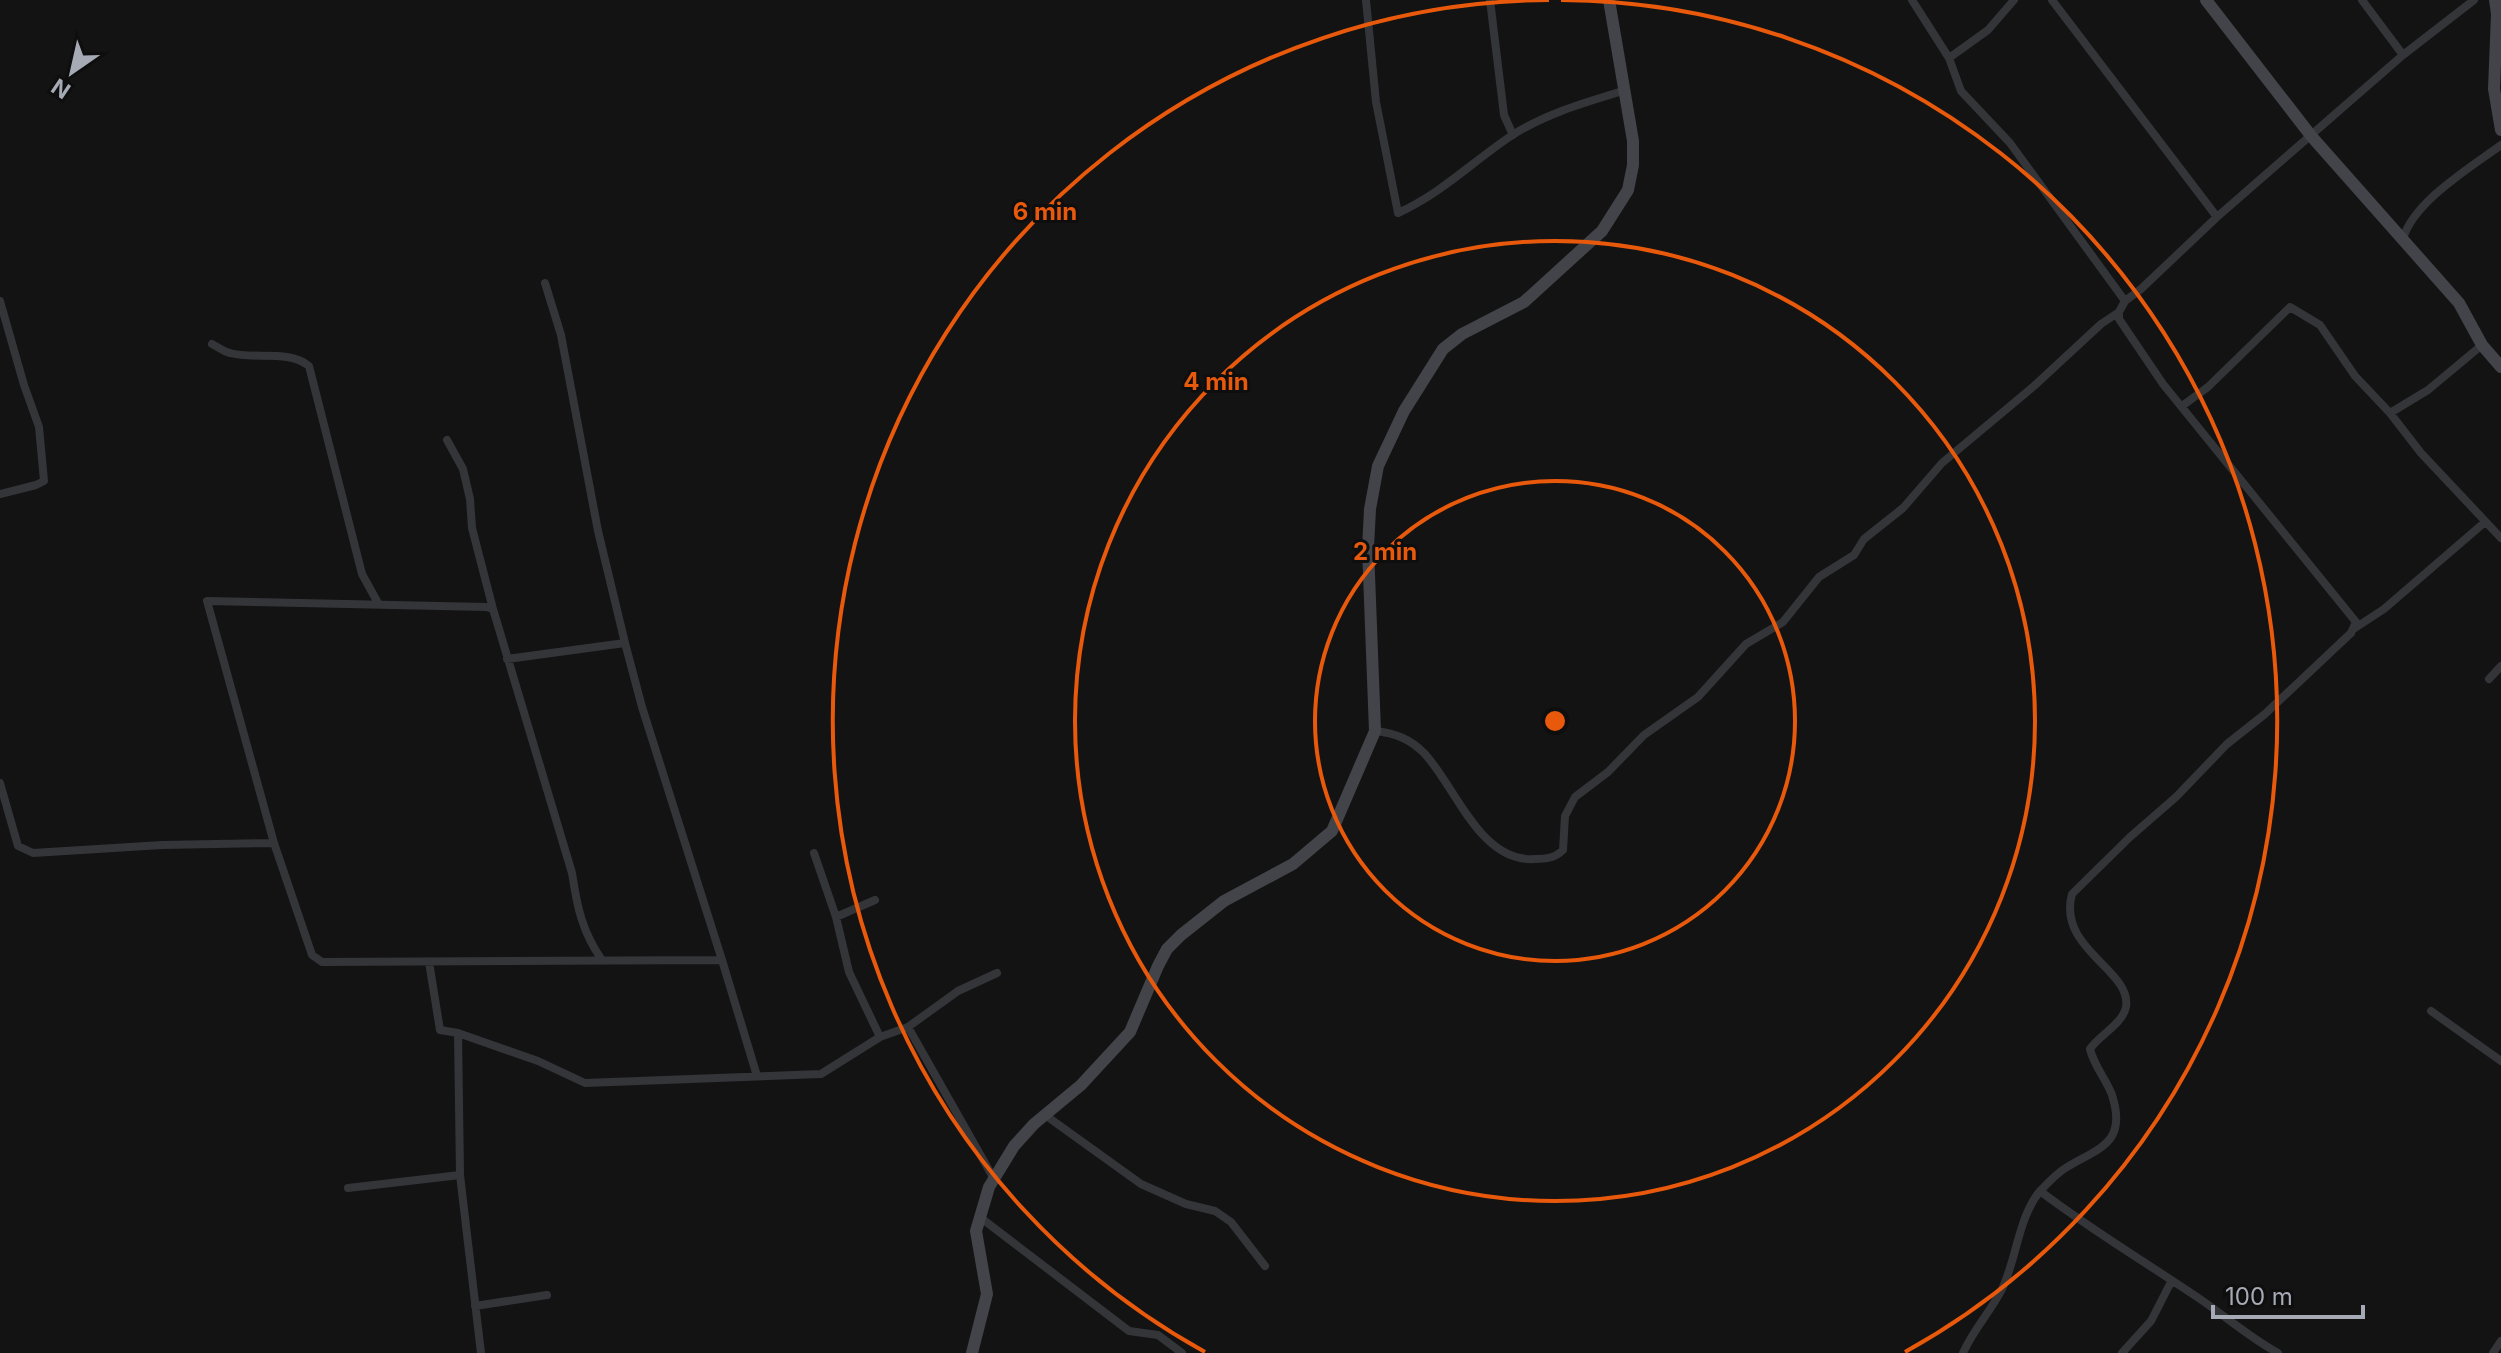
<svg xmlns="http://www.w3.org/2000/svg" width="2501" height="1353" font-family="Inter,sans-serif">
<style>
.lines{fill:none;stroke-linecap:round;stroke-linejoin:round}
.street{stroke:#343539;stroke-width:8}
.secondary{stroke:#424449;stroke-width:12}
.ring{fill:none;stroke:#e8590c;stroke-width:4}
.centre{fill:#e8590c;stroke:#0e0e0f;stroke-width:4}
.ring-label{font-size:24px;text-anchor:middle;font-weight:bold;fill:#e8590c;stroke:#0e0e0f;stroke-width:6;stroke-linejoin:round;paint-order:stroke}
</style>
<rect width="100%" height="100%" fill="#131314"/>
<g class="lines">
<path class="street" d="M1366,0L1376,102L1398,213C1442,193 1472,162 1511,136C1546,113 1587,102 1626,90
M1490,0L1504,115L1513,135
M1912,0L1949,58L1988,30L2014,0
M2052,0L2217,217
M2362,0L2403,55
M1949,58L1961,91L2010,143L2125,301
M2403,239C2413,202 2471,167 2501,145
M545,283L561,335L598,531L625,643
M0,301L24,385L39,427L44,481L36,485L0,494
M212,344C218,347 224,352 230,353C255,360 288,349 309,366L362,574L378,603
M2182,406L2208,387L2290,307L2320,325L2355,376L2390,413L2421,453L2501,538
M2390,413L2428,390L2482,345
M447,440L463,469L470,499L472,528L493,609
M2355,628L2384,609L2485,522
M507,659L625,643L642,707L722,960L322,962L312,955L274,843L207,601L486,607L493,609L572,873C577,906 582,932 602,960
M2489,679L2501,666
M1375,731C1395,733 1410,739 1424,753C1456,787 1480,863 1535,859C1546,859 1555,858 1563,850L1565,816L1575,797L1608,772L1644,735L1698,697L1746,644L1783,622L1819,577L1854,555L1864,539L1903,508L1942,463L2034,386L2101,324L2119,312
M0,783L18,846L33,853L162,845L274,843
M814,853L836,917L849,972L880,1037
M836,917L875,900
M722,960L757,1076
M429,962L440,1030L458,1033L538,1061L585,1083L821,1074L880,1037L908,1027L994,1179
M2431,1011L2501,1061
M908,1027L958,991L997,973
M458,1033L460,1175L481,1353
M1045,1115L1141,1184L1186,1204L1215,1211L1231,1222L1265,1266
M348,1188L460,1175
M981,1218L1129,1331L1158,1335L1182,1353
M475,1306L547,1295
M1963,1353C1973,1330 1991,1311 2002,1289C2017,1258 2018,1218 2040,1191
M2122,1353L2151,1321L2171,1282
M2278,1353C2250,1338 2224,1315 2197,1297C2145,1262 2090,1229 2040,1191C2047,1184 2055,1175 2064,1169C2097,1148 2128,1145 2112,1095C2106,1079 2094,1066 2090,1049C2099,1035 2122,1025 2126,1007C2132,970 2057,949 2072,894L2130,837L2176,797L2227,744L2265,714L2351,633L2356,622L2163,384L2119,319V312L2125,301L2141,289L2217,217L2403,55L2474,0
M2493,1353L2501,1341"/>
<path class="secondary" d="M2206,0L2312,137L2459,303L2482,345L2501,367
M2495,0L2497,14L2494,89L2501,130
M972,1353L987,1294L976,1231L989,1187L1014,1146L1034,1124L1081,1085L1130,1032L1158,966L1167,949L1181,935L1224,901L1293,864L1332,831L1375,731L1368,548L1370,509L1378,466L1404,411L1443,349L1462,334L1524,302L1602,231L1628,190L1633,165V141L1609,0"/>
</g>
<g class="ring">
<circle cx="1555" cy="721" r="240"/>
<circle cx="1555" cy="721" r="480"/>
<path d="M1205 1352A721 721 0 0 1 1549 0M1561 0A721 721 0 0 1 1905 1352"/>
</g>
<circle cx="1555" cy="721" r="12" class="centre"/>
<g class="ring-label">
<text x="1045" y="220">6 min</text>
<text x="1216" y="390">4 min</text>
<text x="1385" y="560">2 min</text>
</g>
<g transform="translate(72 72) rotate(214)" stroke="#0e0e0f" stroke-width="6" paint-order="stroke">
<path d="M0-6L14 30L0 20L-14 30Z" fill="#a5aab4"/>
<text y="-12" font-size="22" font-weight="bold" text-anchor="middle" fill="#a5aab4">N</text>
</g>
<path d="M2213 1305v12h150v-12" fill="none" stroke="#a5aab4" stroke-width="4"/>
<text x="2225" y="1305" font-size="24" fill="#a5aab4" stroke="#0e0e0f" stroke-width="6" paint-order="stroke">100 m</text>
</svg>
